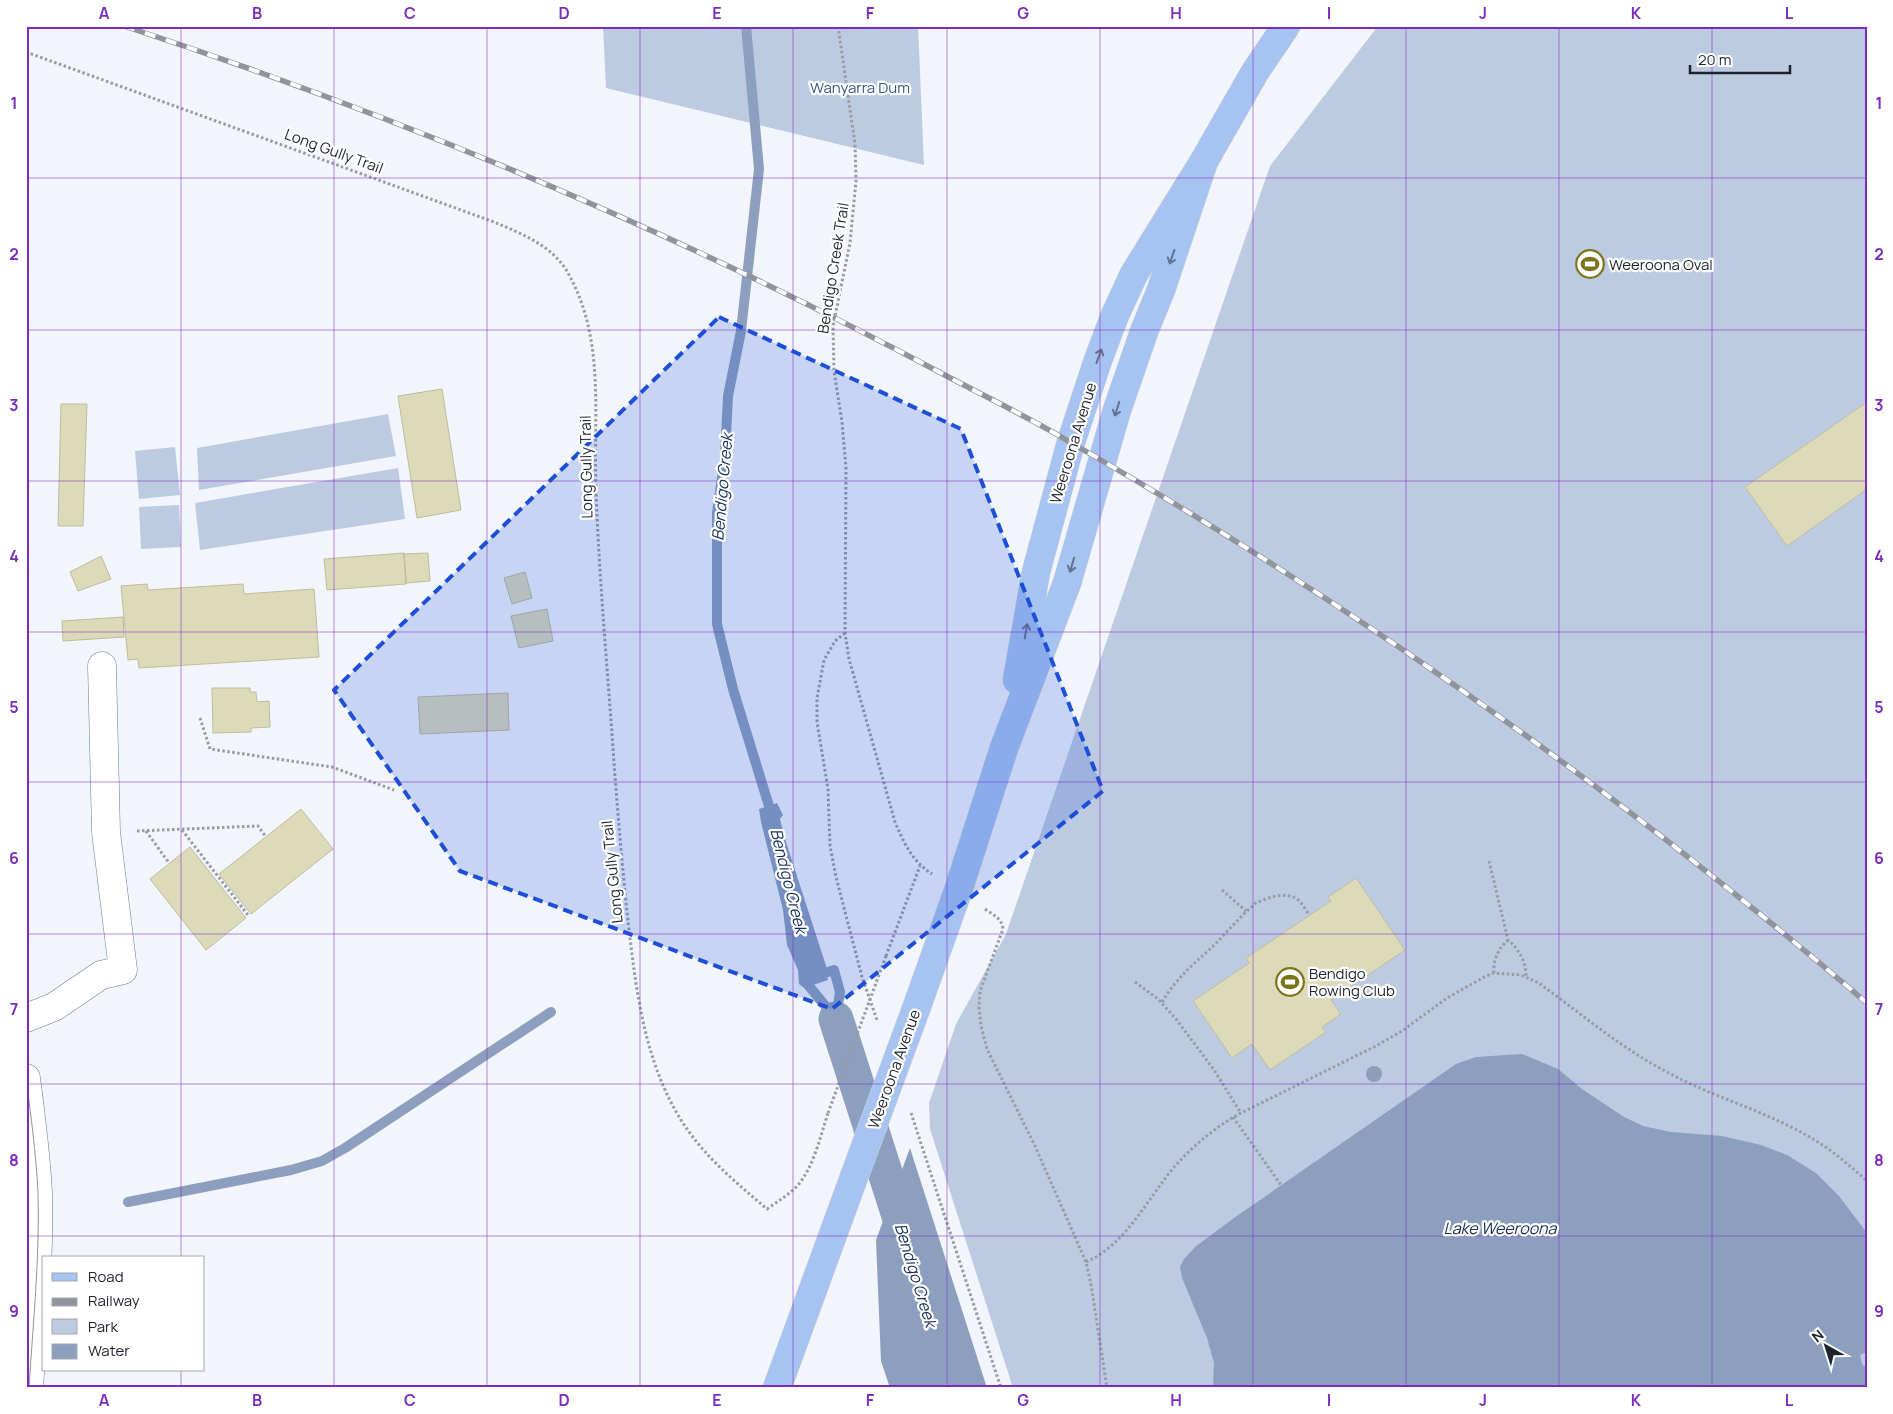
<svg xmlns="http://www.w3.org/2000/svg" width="1893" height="1414" font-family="Manrope,sans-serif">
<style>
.green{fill:#bdcbe2}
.water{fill:#8c9fbf}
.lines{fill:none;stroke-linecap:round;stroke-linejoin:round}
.stream{stroke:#8c9fbf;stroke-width:10}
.canal{stroke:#8c9fbf;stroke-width:35}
.building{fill:#dcdab9;stroke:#bebc9c}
.minor-casing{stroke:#6b7a94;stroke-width:29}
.major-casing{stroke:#d2d3d5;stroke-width:29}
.path{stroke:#979ba3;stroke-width:3;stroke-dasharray:2.5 2.5;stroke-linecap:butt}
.minor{stroke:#fff;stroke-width:28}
.major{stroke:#a7c3f1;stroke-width:28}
.tram{stroke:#90949c;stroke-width:1}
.rail-casing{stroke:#90949c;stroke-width:5.5}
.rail{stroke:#fff;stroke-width:4;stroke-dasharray:11;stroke-linecap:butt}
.major-bridge-casing{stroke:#d2d3d5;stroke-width:29;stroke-linecap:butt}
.path-bridge{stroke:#979ba3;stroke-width:3;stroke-dasharray:2.5 2.5;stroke-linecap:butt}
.major-bridge{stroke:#a7c3f1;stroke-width:28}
.tree{fill:#8d9eb9}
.oneway{stroke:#62738f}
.marked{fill:#1d4ed8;fill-opacity:0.2;stroke:#1d4ed8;stroke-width:4;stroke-dasharray:10 6;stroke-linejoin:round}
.grid{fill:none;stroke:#7b2cbf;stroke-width:1;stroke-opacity:0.55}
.labels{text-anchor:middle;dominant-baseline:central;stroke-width:4.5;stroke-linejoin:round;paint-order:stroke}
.park-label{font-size:15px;fill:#3b5683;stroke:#fff}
.street-label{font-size:15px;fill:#1d232d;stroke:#fff}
.poi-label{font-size:15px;fill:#1d232d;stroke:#fff;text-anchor:start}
.water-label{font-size:16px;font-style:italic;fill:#172f59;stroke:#fff}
.neatline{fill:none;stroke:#7b2cbf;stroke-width:2}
.grid-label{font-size:16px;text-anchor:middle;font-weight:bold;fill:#7b2cbf}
</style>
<rect width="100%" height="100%" fill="#f2f5fb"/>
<path class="green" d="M603,26H918L924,165L606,88Z
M1378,26H1867V1388H1013L930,1129L929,1103L956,1024L1006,934L1270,166Z
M388,414L396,456L199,490L197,448Z
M175,447L180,495L139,499L135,451Z
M398,468L405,519L200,550L195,503Z
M179,505L181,547L141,549L139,507Z"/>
<path class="water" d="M777,803L783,815L780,819L785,839L829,975L827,976L828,980L804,988L799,984L798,970L787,945L783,910L761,822L759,809Z
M1522,1054L1558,1069L1582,1089L1624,1117L1643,1126L1671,1132L1722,1136L1761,1145L1787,1155L1816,1173L1839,1196L1867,1233V1352L1860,1355L1862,1364L1867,1368V1388H1213L1214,1363L1207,1338L1182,1278L1180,1267L1184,1259L1195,1247L1234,1218L1456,1064L1476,1057Z
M910,1148L987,1388H890L881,1361L876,1240Z"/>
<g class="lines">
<path class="stream" d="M746,26L759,169L741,331L728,396L725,456L717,513V624L733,689L773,819
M817,969L825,973L834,970L840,992L836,1019
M808,975L807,978L809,986L836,1019
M128,1202L291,1170L322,1161L345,1148L551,1012"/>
<path class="canal" d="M836,1019L907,1241"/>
</g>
<path class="building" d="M442,389L461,510L417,518L398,396Z
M1867,402V489L1787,546L1745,487Z
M61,404H87L83,526H58Z
M404,553L406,584L327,590L324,559Z
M428,553L430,581L406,583L404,554Z
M101,556L111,579L78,591L70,572Z
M525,572L532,598L512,604L504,578Z
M147,584L148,590L243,584L244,594L314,589L319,657L139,668L138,659L128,660L121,586Z
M547,609L553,641L519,648L511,616Z
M123,617L124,637L63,641L62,621Z
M212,688H250V692H256L257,702L269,701L270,727L251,728V732L213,733Z
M508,693L509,730L420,734L418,697Z
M301,809L333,849L251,914L219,874Z
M190,847L246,918L206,950L150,879Z
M1356,878L1405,950L1331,1000L1341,1014L1322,1027L1326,1032L1270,1070L1252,1044L1232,1058L1193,1001L1249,963L1246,958L1331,901L1328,897Z"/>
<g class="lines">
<defs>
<path id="minor" d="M26,1018L54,1007L101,975L123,970L106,832L102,666
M26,1078C31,1116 36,1154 38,1192C40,1257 33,1323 29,1388"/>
<path id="major" d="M1017,680L1036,572L1071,442L1098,360L1115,315L1134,274L1204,161L1255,72L1286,26
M916,1009L958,891L1004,748L1067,583L1117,410L1145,329L1161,290L1204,161
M777,1388L854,1177"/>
</defs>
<use href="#minor" class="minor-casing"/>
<use href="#major" class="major-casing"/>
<path class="path" d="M838,26L855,144L856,181L850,243L833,326L834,371L842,422L846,468L845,633L849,659L895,822C904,843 912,861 932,874
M26,52L494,222C522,234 552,245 568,273C606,340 593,417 596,491C599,572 606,653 612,734C616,793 621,853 627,912C635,981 642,1054 678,1115C701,1154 733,1180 767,1209C778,1201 789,1195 798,1185C813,1168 821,1135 828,1113
M845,633L835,641L824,660L817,698V722L828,789L830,846L836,877L862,977L877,1020
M200,718L210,749L332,767L394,790
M182,830L248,915
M137,831L258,826L266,837
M146,831L169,863
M1489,861L1508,940C1519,949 1526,962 1526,976
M1222,890L1246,911
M985,909C993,915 1002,918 1003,929L980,991L979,1008L981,1026L987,1049L1035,1146L1086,1262L1091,1284L1107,1388
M886,956L920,866
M1494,973C1493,960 1498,949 1508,940
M1135,982L1158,999L1176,1019L1214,1070L1241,1113
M1162,1002C1177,978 1188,969 1209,950C1225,935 1239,917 1256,903C1267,898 1285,891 1297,899C1302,903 1306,910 1309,915
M911,1113L1001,1388
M1233,1117L1281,1185
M1086,1262C1127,1244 1148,1197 1176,1165C1195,1144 1217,1126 1241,1113L1376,1046L1402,1031L1447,998L1486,976L1494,973L1521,975L1539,983C1580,1013 1621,1048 1667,1072C1714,1098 1767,1111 1813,1139C1832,1150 1850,1166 1867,1181"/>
<use href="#minor" class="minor"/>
<use href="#major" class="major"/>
<path class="tram" d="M26,1078C31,1116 36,1154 38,1192C40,1257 33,1323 29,1388"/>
<defs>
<path id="rail" d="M124,26C406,118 680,234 941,373C986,397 1032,419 1075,445C1355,606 1621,793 1867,1003"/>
</defs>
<use href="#rail" class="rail-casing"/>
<use href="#rail" class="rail"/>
<defs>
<path id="major-bridge" d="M854,1177L916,1009"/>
</defs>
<use href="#major-bridge" class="major-bridge-casing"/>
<path class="path-bridge" d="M828,1113L886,956"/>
<use href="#major-bridge" class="major-bridge"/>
</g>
<circle class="tree" cx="1374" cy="1074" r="8"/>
<defs><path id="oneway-shaft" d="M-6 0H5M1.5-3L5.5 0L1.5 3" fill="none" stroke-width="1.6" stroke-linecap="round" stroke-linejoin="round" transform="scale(1.25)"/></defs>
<g class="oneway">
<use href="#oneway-shaft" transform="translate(1172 257) rotate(109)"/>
<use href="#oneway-shaft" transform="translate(1099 356) rotate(-70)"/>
<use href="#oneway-shaft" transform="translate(1117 409) rotate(108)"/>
<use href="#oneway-shaft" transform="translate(1072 565) rotate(106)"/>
<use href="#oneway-shaft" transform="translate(1026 631) rotate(-80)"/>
</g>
<path class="marked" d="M719,317L961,429L1103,791L832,1009L460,871L334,690Z"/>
<path class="grid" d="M181,26V1258M334,26V1388M487,26V1388M640,26V1388M793,26V1388M947,26V1388M1100,26V1388M1253,26V1388M1406,26V1388M1559,26V1388M1712,26V1388M26,178H1867M26,330H1867M26,481H1867M26,632H1867M26,782H1867M26,934H1867M26,1084H1867M26,1236H1867M181,1370V1388"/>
<defs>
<symbol id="stadium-ring" viewBox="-11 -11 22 22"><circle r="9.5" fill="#fff" stroke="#7c7418" stroke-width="1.5"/><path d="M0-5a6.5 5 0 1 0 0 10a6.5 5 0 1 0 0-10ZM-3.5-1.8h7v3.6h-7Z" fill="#7c7418"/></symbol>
</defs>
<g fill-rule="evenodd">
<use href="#stadium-ring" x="1574" y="248" width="32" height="32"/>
<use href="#stadium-ring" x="1274" y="966" width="32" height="32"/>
</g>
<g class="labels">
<g class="park-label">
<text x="860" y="87">Wanyarra Dum</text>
</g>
<g class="street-label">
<text transform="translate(334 151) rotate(20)">Long Gully Trail</text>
<text transform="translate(833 268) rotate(-81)">Bendigo Creek Trail</text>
<text transform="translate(1073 443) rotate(-73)">Weeroona Avenue</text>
<text transform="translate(586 467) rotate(-91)">Long Gully Trail</text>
<text transform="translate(612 872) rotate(-96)">Long Gully Trail</text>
<text transform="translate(894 1069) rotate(-70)">Weeroona Avenue</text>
</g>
<g class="poi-label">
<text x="1609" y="264">Weeroona Oval</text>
<text x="1309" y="973">Bendigo<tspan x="1309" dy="17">Rowing Club</tspan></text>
</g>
<g class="water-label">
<text transform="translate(722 487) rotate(-85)">Bendigo Creek</text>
<text transform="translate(789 881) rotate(76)">Bendigo Creek</text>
<text x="1500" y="1228">Lake Weeroona</text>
<text transform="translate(916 1275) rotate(73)">Bendigo Creek</text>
</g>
</g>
<rect width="1893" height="1414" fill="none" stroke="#ffffff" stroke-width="55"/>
<rect x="42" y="1256" width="162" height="115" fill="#ffffff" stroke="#a5a7ab"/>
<rect x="52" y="1273" width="25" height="8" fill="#a7c3f1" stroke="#a5a7ab"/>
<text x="88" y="1282" font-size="15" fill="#1d232d">Road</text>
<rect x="52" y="1298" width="25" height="8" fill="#90949c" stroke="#a5a7ab"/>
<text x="88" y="1306" font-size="15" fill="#1d232d">Railway</text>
<rect x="52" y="1319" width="25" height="15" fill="#bdcbe2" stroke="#a5a7ab"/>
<text x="88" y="1332" font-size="15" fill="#1d232d">Park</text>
<rect x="52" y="1344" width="25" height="15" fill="#8c9fbf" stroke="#a5a7ab"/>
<text x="88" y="1356" font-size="15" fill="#1d232d">Water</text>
<g transform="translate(1826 1346) rotate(321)" stroke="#ffffff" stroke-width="4" paint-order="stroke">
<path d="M0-4L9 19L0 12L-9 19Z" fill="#1d232d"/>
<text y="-8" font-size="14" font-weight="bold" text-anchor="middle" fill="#1d232d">N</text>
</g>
<path d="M1690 65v8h100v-8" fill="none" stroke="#1d232d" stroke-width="2.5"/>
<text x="1698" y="65" font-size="15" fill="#1d232d" stroke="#ffffff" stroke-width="4" paint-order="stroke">20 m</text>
<rect x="28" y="28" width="1838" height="1358" class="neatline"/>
<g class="grid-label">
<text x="104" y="19">A</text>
<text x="257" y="19">B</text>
<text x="410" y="19">C</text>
<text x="564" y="19">D</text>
<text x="717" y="19">E</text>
<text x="870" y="19">F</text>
<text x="1023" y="19">G</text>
<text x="1176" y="19">H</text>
<text x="1329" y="19">I</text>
<text x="1483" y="19">J</text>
<text x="1636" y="19">K</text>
<text x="1789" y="19">L</text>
<text x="14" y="109">1</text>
<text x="1879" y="109">1</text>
<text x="14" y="260">2</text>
<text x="1879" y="260">2</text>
<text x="14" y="411">3</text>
<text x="1879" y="411">3</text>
<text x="14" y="562">4</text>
<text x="1879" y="562">4</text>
<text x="14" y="713">5</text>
<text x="1879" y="713">5</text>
<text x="14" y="864">6</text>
<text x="1879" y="864">6</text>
<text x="14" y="1015">7</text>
<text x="1879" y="1015">7</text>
<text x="14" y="1166">8</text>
<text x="1879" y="1166">8</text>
<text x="14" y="1317">9</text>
<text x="1879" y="1317">9</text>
<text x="104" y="1406">A</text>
<text x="257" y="1406">B</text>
<text x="410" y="1406">C</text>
<text x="564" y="1406">D</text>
<text x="717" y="1406">E</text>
<text x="870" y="1406">F</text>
<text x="1023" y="1406">G</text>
<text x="1176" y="1406">H</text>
<text x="1329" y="1406">I</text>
<text x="1483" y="1406">J</text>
<text x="1636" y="1406">K</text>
<text x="1789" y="1406">L</text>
</g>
</svg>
